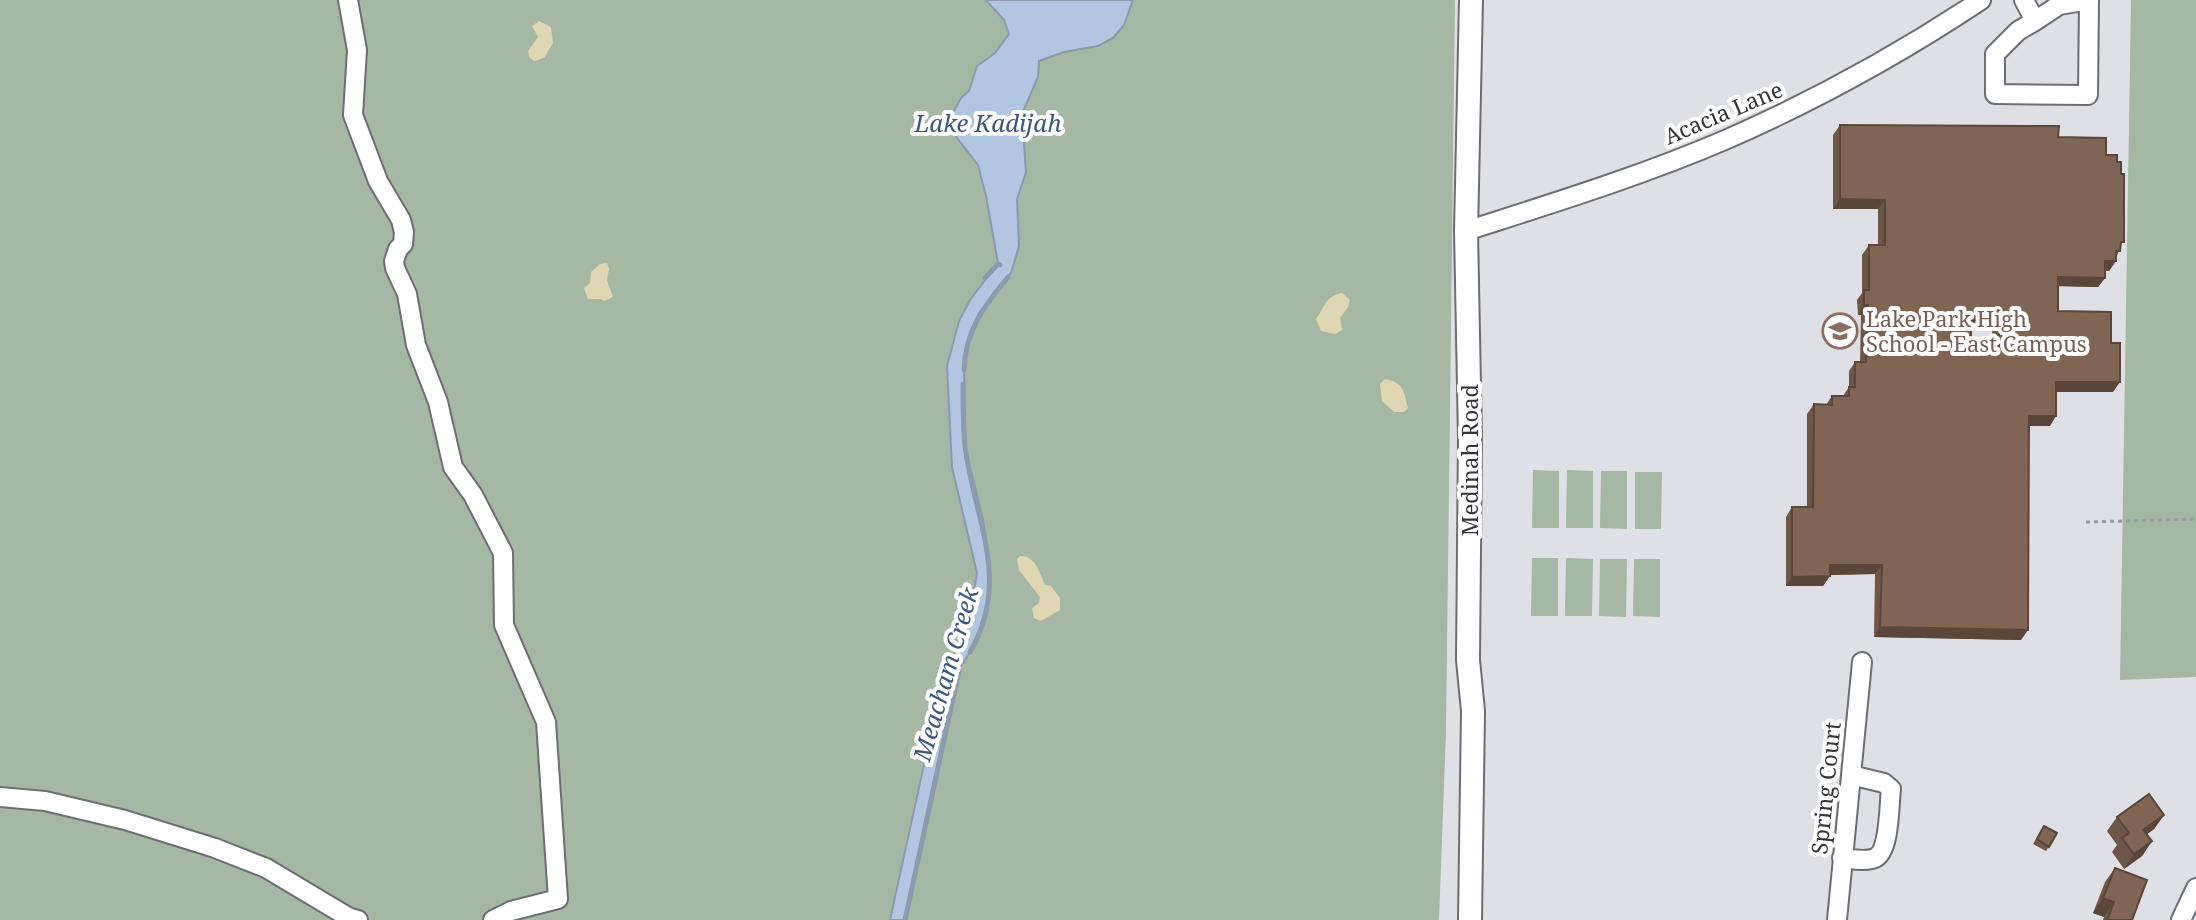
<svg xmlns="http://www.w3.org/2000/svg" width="2196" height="920" font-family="'Noto Serif',serif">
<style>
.green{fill:#a5b8a3}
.sand{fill:#e0d7b2}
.water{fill:#b1c6e1;stroke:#8c9aae;stroke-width:2}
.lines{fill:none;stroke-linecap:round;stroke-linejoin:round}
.stream{stroke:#8c9aae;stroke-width:5}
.minor-casing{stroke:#6d6e73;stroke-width:22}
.major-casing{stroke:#6d6e73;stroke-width:26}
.path{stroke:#9c9ca0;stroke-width:3;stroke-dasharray:4 4;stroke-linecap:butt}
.minor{stroke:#fff;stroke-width:18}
.major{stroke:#fff;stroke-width:22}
.wall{fill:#6e5747;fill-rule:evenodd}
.shaded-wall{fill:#5a473a}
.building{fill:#806553;stroke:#5a473a;stroke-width:2;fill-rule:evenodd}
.labels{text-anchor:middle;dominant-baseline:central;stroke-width:8;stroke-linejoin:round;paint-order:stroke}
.street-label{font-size:22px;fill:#343436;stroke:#fff}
.education-label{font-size:22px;fill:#785e54;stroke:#fff;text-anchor:start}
.water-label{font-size:24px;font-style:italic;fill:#3a5880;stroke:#fff}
</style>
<rect width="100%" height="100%" fill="#dfe0e5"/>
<path class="green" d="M0,0H1455L1446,731L1439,920H0Z
M2131,0H2196V677L2120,680Z
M1533,470L1559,471V528H1532Z
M1567,470L1593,471V528H1566Z
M1601,471H1627V529L1600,528Z
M1635,472H1662L1661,529H1635Z
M1532,558H1558V616H1531Z
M1566,558L1593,559L1592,616H1565Z
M1600,559H1627L1626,617L1599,616Z
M1634,559H1660V617L1633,616Z"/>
<path class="sand" d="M539,21L551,27L553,43L544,58L534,61L529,57L528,51L538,37L532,26Z
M607,263L609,269L607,280L613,297L604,301L601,299H588L584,288L590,283L591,272L600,264Z
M1342,293L1350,300L1348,307L1340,318L1342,330L1335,334L1321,331L1316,319C1325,307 1325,296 1342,293Z
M1385,379C1403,382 1404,391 1408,408L1404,412H1394L1382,401L1380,384Z
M1020,556C1036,556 1039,572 1045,585L1051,586L1060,598V610L1041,621L1034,618L1032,608L1039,603L1040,597L1019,570L1017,559Z"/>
<path class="water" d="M986,0H1133L1124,25L1113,38L1098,46L1064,52L1039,61L1038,77L1022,114L1026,172L1017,199L1019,246L1011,273L979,313L969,336L964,360L965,447L983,519L990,577L985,617L973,647L960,668L951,699L905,920H890L943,678L970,615L977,573L952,467L947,366L959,321L970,300L998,263L986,196L978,165L957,138L949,120L961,98L969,91L977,66L995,53L1009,34L1004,20Z"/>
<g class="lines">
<path class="stream" d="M985,278L998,264L1000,265
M964,370C965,331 984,306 1008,277
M963,384C963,405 963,426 965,446C974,519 1012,580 970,652
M905,920L959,671"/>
<defs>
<path id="minor" d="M348,0L357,50L353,115L378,181L401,220L404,232L403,244L398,249L394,261L395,268L407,294L416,345L438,402L453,467L473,495L503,553L504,625L546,722L558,899L511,911L493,920
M2024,0L2035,21L2059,5L2089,0L2088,95L1995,94V54L2018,31L2035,21
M1466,231C1553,203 1641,176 1725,140C1814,101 1900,54 1981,0
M0,797L45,801L125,820L215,848L266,868L348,917L358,920
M1842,858C1852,859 1865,862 1875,858C1890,851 1889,804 1891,789L1884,783L1851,775
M1837,920L1862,662
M2181,920L2196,888"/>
<path id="major" d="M1470,920L1473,711L1468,660L1470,438L1466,231L1471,0"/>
</defs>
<use href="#minor" class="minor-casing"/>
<use href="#major" class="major-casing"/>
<path class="path" d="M2086,522L2196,519"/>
<use href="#minor" class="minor"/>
<use href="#major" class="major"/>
</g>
<path class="wall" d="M1840,125L2058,137L2106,155L2121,246L2116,258V261L2109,271H2105V278L2098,287L2058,286V311L2111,343L2113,392H2056L2050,426H2029L2021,640L1874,637L1875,574L1830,575L1823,586H1786V517L1792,507H1807V414L1814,404L1826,405L1832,396H1843L1849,387V371L1855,362H1860L1861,315H1858L1857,300L1862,293V255L1869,245H1878V209H1833V135ZM1971,330H1992V352H1971Z
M2164,815L2154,829L2147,834L2152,841L2142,856L2124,869L2112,852L2117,845L2107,831L2117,817Z
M2041,830L2057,833L2046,851L2033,844Z
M2115,868L2132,920H2103L2104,917L2093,913L2105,882Z"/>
<path class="shaded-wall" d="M1840,199L1885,200L1878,209H1833Z
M2105,261H2116L2109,271L2098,270Z
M2058,277L2105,278L2098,287L2052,286Z
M1864,305H1868L1861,315H1858Z
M1971,320H1999L1992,330L1964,329Z
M2056,382H2120L2113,392H2050Z
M2029,416H2056L2050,426H2022Z
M1830,565H1882L1875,574L1823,575Z
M1830,576L1823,586H1786L1792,577Z
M1880,627L2028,630L2021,640L1874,637Z
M2164,815L2154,829L2134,844L2143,830Z
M2152,841L2142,856L2124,869L2134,854Z
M2103,898L2114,902L2104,917L2093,913Z"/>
<path class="building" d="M1840,125L2059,126L2058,137L2106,138V155H2117V162H2121V174H2124V242H2121L2120,251H2116V261H2105V278L2058,277V311L2111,312V343H2120V382H2056V416H2029L2028,630L1880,627L1882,565H1830V576L1792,577V507H1813L1814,404L1832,405V396H1849V387H1855V362H1866L1868,305H1864V290H1869V245H1885V200L1840,199ZM1971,320H1999V352H1971Z
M2149,794L2164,815L2143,830L2152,841L2134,854L2122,838L2129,833L2117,817Z
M2044,826L2057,833L2049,847L2037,839Z
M2115,868L2147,880L2132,920H2107L2114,902L2103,898Z"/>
<defs>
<symbol id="school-ring" viewBox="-11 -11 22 22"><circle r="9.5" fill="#fff" stroke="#8d6e63" stroke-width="1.5"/><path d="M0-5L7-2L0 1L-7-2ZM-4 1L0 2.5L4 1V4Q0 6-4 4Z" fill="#8d6e63"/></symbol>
</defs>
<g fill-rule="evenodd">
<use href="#school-ring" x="1820" y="311" width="40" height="40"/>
</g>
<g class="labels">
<g class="street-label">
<text transform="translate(1723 112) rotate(-23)">Acacia Lane</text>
<text transform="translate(1469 460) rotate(-90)">Medinah Road</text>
<text transform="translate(1825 788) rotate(-84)">Spring Court</text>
</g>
<g class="education-label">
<text x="1866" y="318">Lake Park High<tspan x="1866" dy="25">School - East Campus</tspan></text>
</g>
<g class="water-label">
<text x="988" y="122">Lake Kadijah</text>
<text transform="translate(945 674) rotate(-74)">Meacham Creek</text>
</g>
</g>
</svg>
